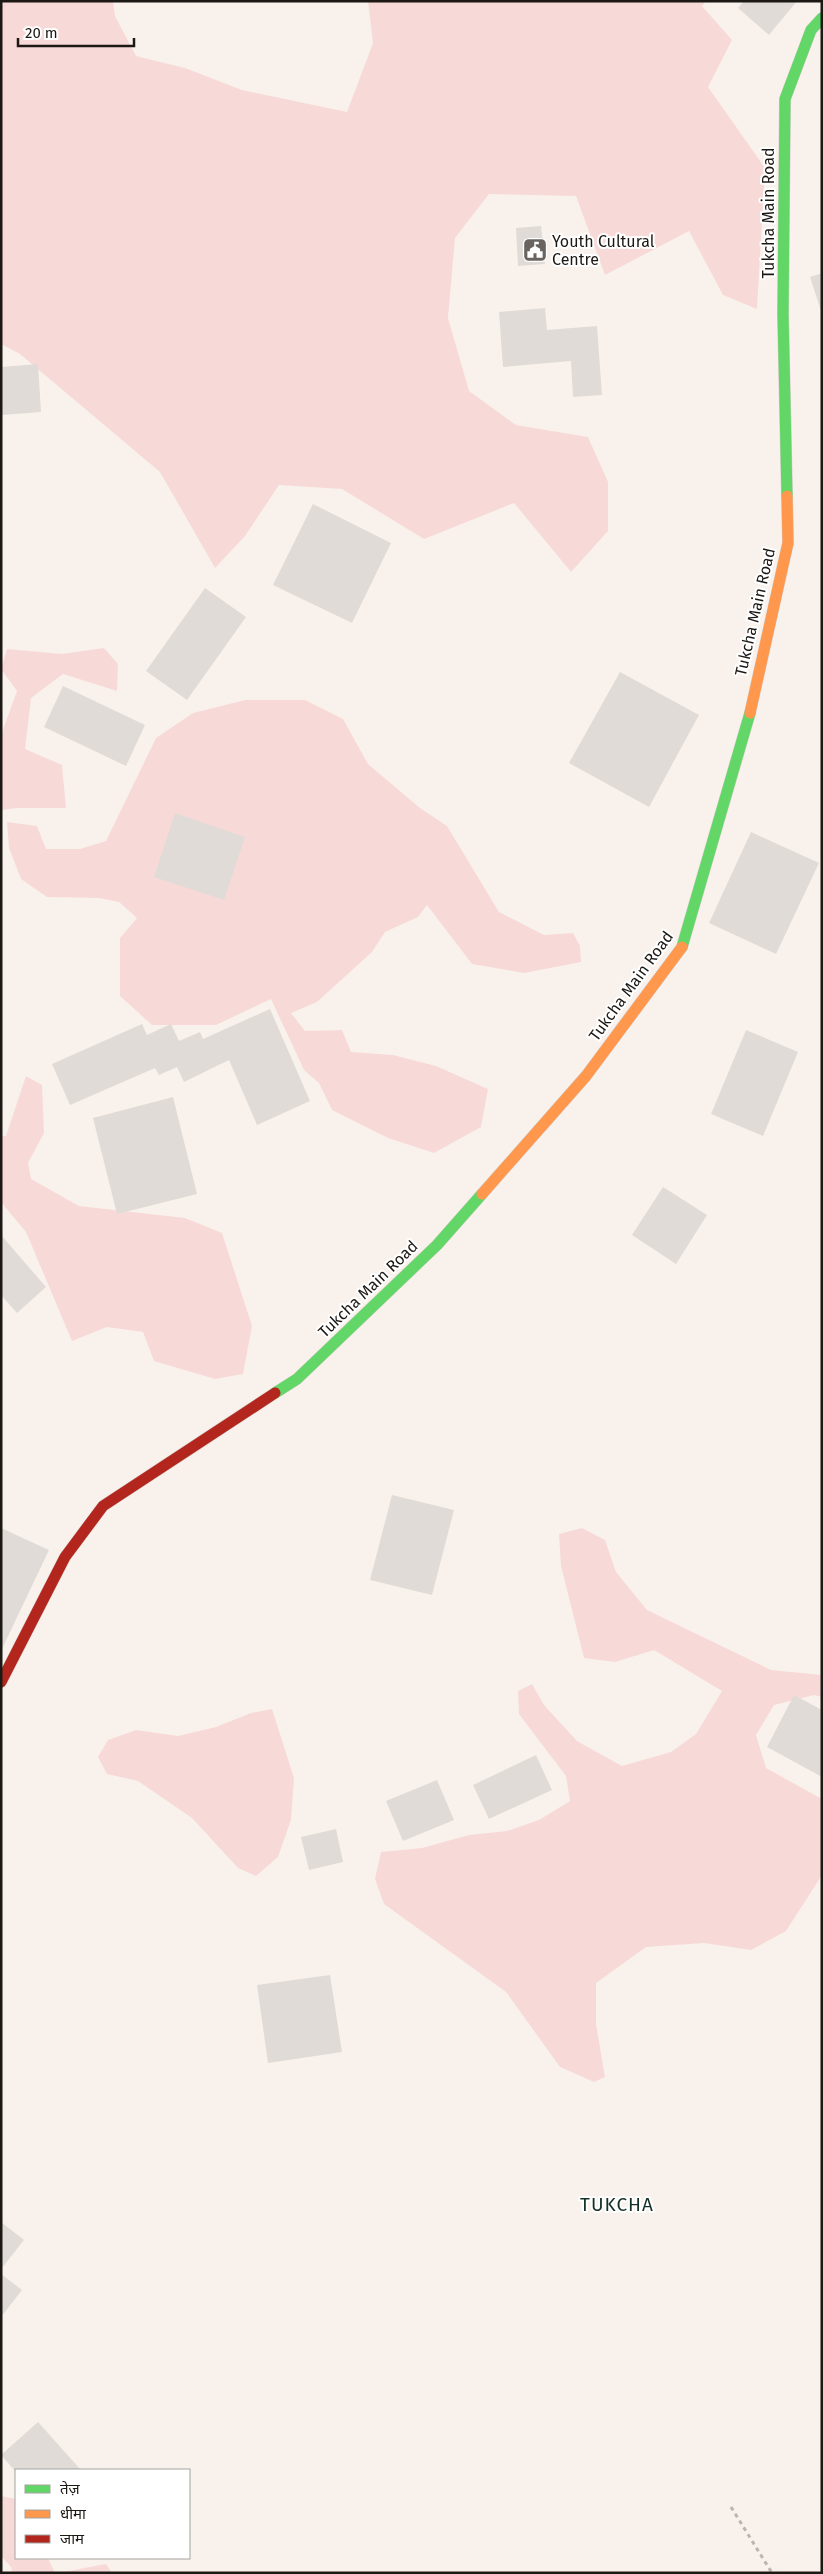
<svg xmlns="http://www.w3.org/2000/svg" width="823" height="2574" font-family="'Fira Sans','Noto Sans Devanagari',sans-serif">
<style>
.green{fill:#f7dad8}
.building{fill:#e0dbd6}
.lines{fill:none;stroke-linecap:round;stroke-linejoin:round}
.fast-casing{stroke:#d5cfca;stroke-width:12}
.slow-casing{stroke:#d5cfca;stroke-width:12}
.jam-casing{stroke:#d5cfca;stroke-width:12}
.path{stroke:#bdb5b0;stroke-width:3;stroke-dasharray:4 4;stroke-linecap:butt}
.fast{stroke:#63d668;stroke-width:11}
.slow{stroke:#ff974d;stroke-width:11}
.jam{stroke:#b3261e;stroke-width:11}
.labels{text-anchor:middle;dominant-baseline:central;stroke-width:4;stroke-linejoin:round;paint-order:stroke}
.street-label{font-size:16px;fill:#1c1814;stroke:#fff}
.poi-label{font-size:16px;fill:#1c1814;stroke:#fff;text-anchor:start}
.quarter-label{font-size:19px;letter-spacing:1px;fill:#133027;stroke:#fff}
</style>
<rect width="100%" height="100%" fill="#f9f2ec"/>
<path class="green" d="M1,1H113L115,16L136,56L185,68L242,90L347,112L373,43L368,1H706L702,6L732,40L708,87L765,168L757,309L723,295L689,231L605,275L576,196L489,194L455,238L448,318L469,391L516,425L588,437L608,482V531L571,572L514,503L424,539L342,489L279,485L245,536L215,568L160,472L20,354L1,344Z
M104,648L118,664L117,691L63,674L31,698L25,749L62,765L66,808H17L1,810V735L17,691L1,669L7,649L62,654Z
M245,700H305L343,719L368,764L420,808L447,826L499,912L544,935L573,933L580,946L581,962L524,973L472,964L427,905L418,917L385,932L372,952L317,1002L291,1013L305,1031L342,1030L351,1052L393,1055L436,1066L488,1089L481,1127L434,1153L388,1138L332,1110L319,1083L304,1070L271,999L216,1025H152L120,996V938L137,918L119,902L99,898L47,897L21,879L9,848L7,822L37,826L46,849H80L106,841L156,738L193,713Z
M26,1076L42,1085L44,1133L28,1163L31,1179L79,1206L185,1218L222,1233L252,1326L243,1374L215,1379L154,1361L143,1332L107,1327L72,1341L26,1232L1,1202V1136H6Z
M582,1528L605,1540L616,1572L647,1610L771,1670L822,1675V1697L814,1695L774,1705L756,1735L766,1768L822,1799V1875L786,1931L751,1950L704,1943L646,1947L596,1983V2024L605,2077L594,2082L560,2067L506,1992L384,1904L375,1879L381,1852L422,1848L469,1835L507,1831L539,1820L570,1801L566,1776L519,1714L518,1691L532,1684L544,1705L577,1741L622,1766L671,1752L696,1734L722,1691L654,1650L615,1662L584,1658L561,1566L559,1534Z
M272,1709L294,1778L291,1820L278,1857L256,1876L238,1868L192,1818L138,1781L107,1774L98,1757L108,1740L136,1730L178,1736L216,1727L251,1713Z
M1,2496L16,2499V2558H48L55,2573H12L11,2567L1,2556Z
M106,2564L112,2573H58Z"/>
<path class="building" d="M744,1H797L769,35L738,8Z
M541,226L545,264L518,266L516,228Z
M822,273V311H821L810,277Z
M545,308L547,330L597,326L602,395L573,397L571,361L503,367L499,312Z
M38,364L41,412L2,415L1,367Z
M313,504L391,543L352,623L273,585Z
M205,588L246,617L187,700L146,671Z
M620,672L699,715L649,807L569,763Z
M63,686L145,725L126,766L44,727Z
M175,813L245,837L224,900L154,877Z
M751,832L819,863L776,954L709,923Z
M270,1009L310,1101L257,1125L229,1060L184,1082L177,1067L159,1075L155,1068L70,1105L52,1064L142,1024L147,1035L171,1024L179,1041L200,1032L203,1039Z
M746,1030L798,1052L763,1136L711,1114Z
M173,1097L197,1194L117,1214L93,1118Z
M663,1187L707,1215L676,1264L632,1235Z
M1,1235L46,1287L17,1313L1,1295Z
M392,1495L454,1510L432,1595L370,1580Z
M1,1528L49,1550L1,1651Z
M794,1695L822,1710V1777L767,1747Z
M536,1755L552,1790L489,1819L473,1785Z
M437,1780L454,1820L403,1841L386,1801Z
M336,1829L343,1862L309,1870L301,1837Z
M330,1975L342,2052L268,2063L257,1985Z
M1,2222L24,2240L1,2269Z
M1,2274L22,2290L1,2317Z
M38,2422L81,2470H16V2472L1,2455Z"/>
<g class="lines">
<defs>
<path id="fast" d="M787,496L783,314L785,99L811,30L822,18
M682,947L750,713
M275,1393L297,1379L437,1245L482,1194"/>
<path id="slow" d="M750,713L788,543L787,496
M482,1194L586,1076L682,947"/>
<path id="jam" d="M1,1682L65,1557L103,1506L275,1393"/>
</defs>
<use href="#fast" class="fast-casing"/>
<use href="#slow" class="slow-casing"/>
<use href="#jam" class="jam-casing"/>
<path class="path" d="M731,2507L772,2573"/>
<use href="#fast" class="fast"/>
<use href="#slow" class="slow"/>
<use href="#jam" class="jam"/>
</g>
<defs>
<symbol id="civic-square" viewBox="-11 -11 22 22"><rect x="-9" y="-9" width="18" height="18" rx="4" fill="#696460" stroke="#fff"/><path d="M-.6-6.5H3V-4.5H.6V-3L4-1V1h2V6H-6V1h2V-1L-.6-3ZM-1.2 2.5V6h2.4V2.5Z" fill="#fff"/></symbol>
</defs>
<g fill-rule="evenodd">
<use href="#civic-square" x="521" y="236" width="28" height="28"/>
</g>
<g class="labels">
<g class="street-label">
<text transform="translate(768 213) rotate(-90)">Tukcha Main Road</text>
<text transform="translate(755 612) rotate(-77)">Tukcha Main Road</text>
<text transform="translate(631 986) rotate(-54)">Tukcha Main Road</text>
<text transform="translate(368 1289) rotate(-44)">Tukcha Main Road</text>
</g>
<g class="poi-label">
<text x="552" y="241">Youth Cultural<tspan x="552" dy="18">Centre</tspan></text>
</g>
<g class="quarter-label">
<text x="617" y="2204">TUKCHA</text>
</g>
</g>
<rect width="823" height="2574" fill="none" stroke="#1c1814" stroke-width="5"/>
<rect x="15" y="2469" width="175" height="90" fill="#ffffff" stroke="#a4a3a1"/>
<rect x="25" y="2485" width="25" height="8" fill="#63d668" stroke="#a4a3a1"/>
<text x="60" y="2494" font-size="15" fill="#1c1814">तेज़</text>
<rect x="25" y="2510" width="25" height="8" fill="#ff974d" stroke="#a4a3a1"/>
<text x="60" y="2519" font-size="15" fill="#1c1814">धीमा</text>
<rect x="25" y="2535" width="25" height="8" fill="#b3261e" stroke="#a4a3a1"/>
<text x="60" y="2544" font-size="15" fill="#1c1814">जाम</text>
<path d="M18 38v8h116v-8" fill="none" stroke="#1c1814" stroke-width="2.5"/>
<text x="25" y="38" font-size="15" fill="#1c1814" stroke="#ffffff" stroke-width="4" paint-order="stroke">20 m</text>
</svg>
